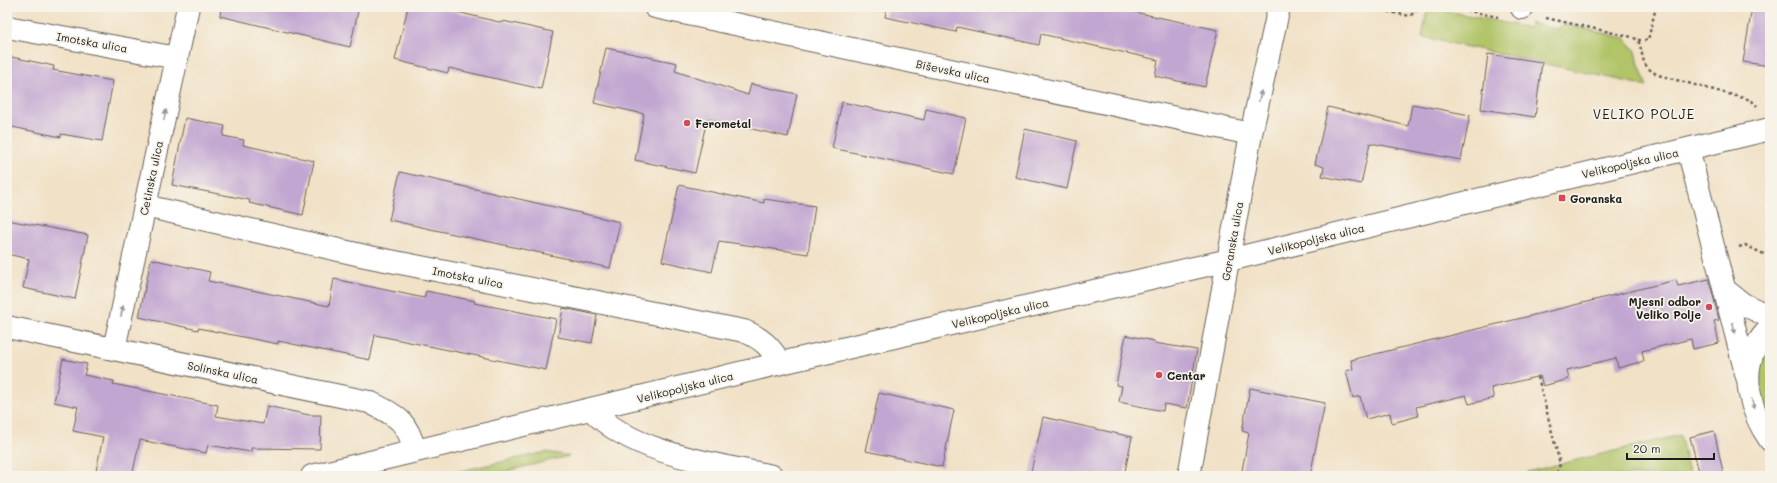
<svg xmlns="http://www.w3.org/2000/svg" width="1777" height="483" font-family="Mali,sans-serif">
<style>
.green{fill:#b1c467;stroke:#667042}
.building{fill:#c1a6d1}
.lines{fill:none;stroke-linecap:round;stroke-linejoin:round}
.minor-casing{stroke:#676158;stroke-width:24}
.path{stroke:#676158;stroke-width:2.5;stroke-dasharray:3 3;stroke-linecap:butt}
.minor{stroke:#fff;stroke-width:22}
.oneway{fill:#999}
.poi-dot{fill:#d1495b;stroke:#f7f3e8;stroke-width:1.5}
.labels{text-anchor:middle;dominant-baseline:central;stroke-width:3.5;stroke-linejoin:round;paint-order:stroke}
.street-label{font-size:11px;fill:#1c1c1c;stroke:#f7f3e8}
.poi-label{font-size:11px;font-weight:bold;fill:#1c1c1c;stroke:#f7f3e8;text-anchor:start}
.quarter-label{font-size:13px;letter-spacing:1px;fill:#1c1c1c;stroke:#f7f3e8}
</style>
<rect width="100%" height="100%" fill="#f7f3e8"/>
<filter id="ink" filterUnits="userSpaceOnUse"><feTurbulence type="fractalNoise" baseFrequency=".025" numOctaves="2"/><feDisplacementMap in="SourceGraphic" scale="8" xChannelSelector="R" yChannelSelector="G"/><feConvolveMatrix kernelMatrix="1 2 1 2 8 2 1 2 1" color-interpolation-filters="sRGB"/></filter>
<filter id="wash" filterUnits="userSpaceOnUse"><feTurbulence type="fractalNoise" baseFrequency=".012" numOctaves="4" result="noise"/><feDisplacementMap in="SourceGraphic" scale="16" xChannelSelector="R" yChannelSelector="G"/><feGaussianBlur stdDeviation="0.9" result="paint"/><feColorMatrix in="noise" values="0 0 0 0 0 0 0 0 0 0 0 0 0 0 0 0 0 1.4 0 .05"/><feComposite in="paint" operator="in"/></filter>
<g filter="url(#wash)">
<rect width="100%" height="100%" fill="#f1e1c6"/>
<path class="green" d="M1428,7L1529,28L1530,23L1557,29L1564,24L1625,38L1636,51L1639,65L1647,86L1422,37Z
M1770,343V424L1759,397V364Z
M1680,435L1690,476H1529L1527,472Z
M546,452L569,456L486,476H438Z"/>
<g id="blocks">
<path class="building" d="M221,7H359L350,47L220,16Z
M408,7H436L503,23V21L553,32L541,89L449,68L448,73L395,60Z
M887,7H1131L1130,11L1218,30L1205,87L1155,76L1158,60L1041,34L1039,45L957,27L956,32L885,17Z
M1752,7H1770V66L1743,62Z
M606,48L677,63L675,71L748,95L751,84L797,94L788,137L707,119L695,173L635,160L644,114L594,103Z
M1488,54L1542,62L1535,117L1481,109Z
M7,56L54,66L53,70L113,81L102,141L61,134V137L7,126Z
M842,102L924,120L926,109L966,118L954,174L832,148Z
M1412,104L1470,115L1461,160L1370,143L1361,184L1322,176L1324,167L1315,164L1328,107L1408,126Z
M185,118L225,126L223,136L244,140L243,145L314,161L303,215L249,203L250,200L172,185Z
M1025,129L1077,141L1067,189L1015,177Z
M400,172L620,222L610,268L389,220Z
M679,185L764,203V199L815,206L808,254L719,241L712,272L662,261Z
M7,220L88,235L75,299L23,288L29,259L7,254Z
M151,259L210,272L208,281L329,306L334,279L424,298L426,291L475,301L474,303L556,319L546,370L375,335L370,360L278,341V344L198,328V330L139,317Z
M1709,279L1719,320L1714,321L1719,343L1693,349L1691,339L1642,351L1644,361L1618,368L1616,358L1567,370L1569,379L1543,386L1540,376L1491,388L1494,398L1469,404L1466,395L1416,407L1418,416L1392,423L1390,413L1366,419L1360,396L1353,398L1346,371L1353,369L1351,360L1676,280L1678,286Z
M563,308L597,315L592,343L558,337Z
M1126,335L1154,341V343L1197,350L1187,408L1164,404L1163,411L1119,402L1122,386L1116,385Z
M63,359L87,364L84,375L114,381L113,384L218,405L216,416L263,424L267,406L309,415H321L320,449L251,448V452L208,445L206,453L140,440L132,476H95L103,437L73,431L78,407L54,402Z
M1250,388L1325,403L1310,476H1241L1249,433L1242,431Z
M879,393L954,410L942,467L866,451Z
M1043,417L1132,437L1124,476H1030Z
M1714,431L1724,476H1700L1690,437Z"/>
</g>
</g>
<g filter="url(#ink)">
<use href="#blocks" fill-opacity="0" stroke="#676158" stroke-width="1"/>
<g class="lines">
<defs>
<path id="minor" d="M655,7L1251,134
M1522,8V7
M7,27L177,58
M1688,149L1747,377
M145,206L365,256L744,331C763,339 769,346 781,363
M1725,290L1743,304L1770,317
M7,327L369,402C397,416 407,420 415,451
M1770,329C1764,332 1760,340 1756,346C1740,376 1751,413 1770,440
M114,349L188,7
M592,410C632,454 716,464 772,476
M312,476L781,363L1229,260L1770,129
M1189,476L1251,134L1279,7"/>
</defs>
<use href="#minor" class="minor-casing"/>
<path class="path" d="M1364,7L1410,16L1420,7
M1449,7L1498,17
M1546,18L1632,37L1638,40C1645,57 1639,65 1658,75L1751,100L1757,106
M1638,40H1648L1656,7
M1739,247L1745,245L1770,257
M1538,377L1560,464L1556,476"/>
<use href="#minor" class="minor"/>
</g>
<defs><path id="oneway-solid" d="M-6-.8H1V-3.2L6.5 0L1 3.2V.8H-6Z"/></defs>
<g class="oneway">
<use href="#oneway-solid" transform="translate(1260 96) rotate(-77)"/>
<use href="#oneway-solid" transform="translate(165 115) rotate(-78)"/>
<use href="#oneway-solid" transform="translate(122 311) rotate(-78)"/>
<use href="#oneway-solid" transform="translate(1734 328) rotate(76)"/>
<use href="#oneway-solid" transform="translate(1753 404) rotate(74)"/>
</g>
</g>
<g class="poi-dot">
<circle cx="687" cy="123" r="4"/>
<rect x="1558" y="194" width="8" height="8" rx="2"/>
<circle cx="1709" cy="307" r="4"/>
<circle cx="1159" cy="375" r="4"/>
</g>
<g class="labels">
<g class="street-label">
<text transform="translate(92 42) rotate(10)">Imotska ulica</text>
<text transform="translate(953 71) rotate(12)">Biševska ulica</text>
<text transform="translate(1630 163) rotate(-13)">Velikopoljska ulica</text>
<text transform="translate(151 178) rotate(-78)">Cetinska ulica</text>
<text transform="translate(1316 239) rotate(-14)">Velikopoljska ulica</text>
<text transform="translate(1232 241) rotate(-80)">Goranska ulica</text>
<text transform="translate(468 277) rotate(11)">Imotska ulica</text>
<text transform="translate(1000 313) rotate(-13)">Velikopoljska ulica</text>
<text transform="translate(223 372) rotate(12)">Solinska ulica</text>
<text transform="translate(685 387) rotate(-14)">Velikopoljska ulica</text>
</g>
<g class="poi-label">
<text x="695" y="123">Ferometal</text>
<text x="1570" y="198">Goranska</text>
<text x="1701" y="301" text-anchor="end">Mjesni odbor<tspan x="1701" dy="13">Veliko Polje</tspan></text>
<text x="1167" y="375">Centar</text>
</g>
<g class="quarter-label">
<text x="1644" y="113">VELIKO POLJE</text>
</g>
</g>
<rect width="1777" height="483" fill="none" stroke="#f7f3e8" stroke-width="24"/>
<path d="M1627 453v6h87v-6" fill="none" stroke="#1c1c1c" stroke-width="2"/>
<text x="1633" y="453" font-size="12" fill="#1c1c1c" stroke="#f7f3e8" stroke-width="3" paint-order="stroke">20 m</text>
</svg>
